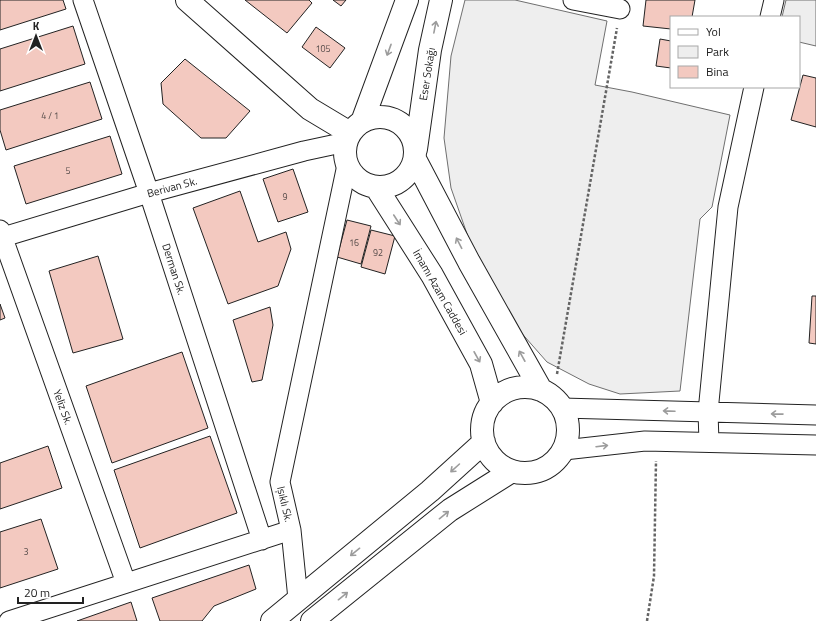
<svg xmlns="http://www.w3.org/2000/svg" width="816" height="621" font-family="'Titillium Web',sans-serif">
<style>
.green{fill:#eee;stroke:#6f6f6f}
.building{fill:#f3c9c0;stroke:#222}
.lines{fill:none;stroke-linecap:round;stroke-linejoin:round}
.minor-casing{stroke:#222;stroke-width:21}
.tertiary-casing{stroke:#222;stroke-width:24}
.path{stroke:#646464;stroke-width:2.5;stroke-dasharray:3 2;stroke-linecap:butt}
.minor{stroke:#fff;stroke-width:19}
.tertiary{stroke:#fff;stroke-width:22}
.oneway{stroke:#9c9c9c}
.labels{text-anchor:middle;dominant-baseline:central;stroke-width:3;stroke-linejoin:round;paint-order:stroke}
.number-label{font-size:9px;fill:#564c4a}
.street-label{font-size:11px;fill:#222;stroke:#fff}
</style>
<rect width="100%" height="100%" fill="#fff"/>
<path class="green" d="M465,0H515L607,21L595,85L632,92L730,115L712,207L700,219L680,391L620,394L589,384L547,362L510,320L480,271L451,188L444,138L451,56Z
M786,0H816V46L799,42V17H782Z"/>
<path class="building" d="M0,0H63L66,9L0,30Z
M245,0H309L312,3L287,33Z
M333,0H346L341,6Z
M646,0H695L692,17H671V29L643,26Z
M73,26L85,64L0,91V49Z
M316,27L345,48L330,68L302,47Z
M660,39L671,41V68L656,66Z
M185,59L250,111L226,138H201L163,104L161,83Z
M803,75L816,78V127L791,120Z
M90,82L102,119L6,150L0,130V110Z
M110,136L122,174L26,204L14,166Z
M293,169L308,212L278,222L263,179Z
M240,191L258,242L286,232L291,249L278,286L228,304L193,208Z
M347,220L371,226L361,264L337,257Z
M371,230L395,236L385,274L361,267Z
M98,256L123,339L73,353L49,271Z
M812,296H816V344L809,343Z
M0,304L5,318L0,320Z
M270,307L273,325L262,380L252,382L233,320Z
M182,352L208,428L112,463L86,386Z
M210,436L237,513L140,548L114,470Z
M48,446L62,488L0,509V463Z
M41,519L58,569L0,588V532Z
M249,565L256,589L214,606L202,621H160L152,598Z
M131,602L137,621H77Z"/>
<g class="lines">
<defs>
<path id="minor" d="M83,0L149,193L262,540
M573,0L620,9
M770,17L774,0
M0,230L126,583
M0,238L149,193L304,151L346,142
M562,408L816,415
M709,442L708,412L728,207L754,87
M564,450L645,441L816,445
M298,599L291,530L280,482L347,165
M9,621L291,530"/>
<path id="tertiary" d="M187,0L310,109L350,133
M345 152a35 35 0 1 1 70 0a35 35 0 1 1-70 0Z
M362,122L407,0
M416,149L430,50L441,0
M415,159L469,262L541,390
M376,187L432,275L481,364L492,403
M482 430a43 43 0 1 1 86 0a43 43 0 1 1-86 0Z
M272,621L430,491L484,442
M312,621L450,510L512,471"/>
</defs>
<use href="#minor" class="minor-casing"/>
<use href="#tertiary" class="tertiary-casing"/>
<path class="path" d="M557,374L617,28
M647,621L654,576L656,461"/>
<use href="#minor" class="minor"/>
<use href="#tertiary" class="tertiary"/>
</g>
<defs><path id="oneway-shaft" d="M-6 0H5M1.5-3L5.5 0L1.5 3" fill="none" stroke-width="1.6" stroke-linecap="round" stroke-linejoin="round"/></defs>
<g class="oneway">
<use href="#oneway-shaft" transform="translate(435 27) rotate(-79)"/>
<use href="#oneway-shaft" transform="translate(389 50) rotate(110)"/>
<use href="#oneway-shaft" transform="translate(397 220) rotate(57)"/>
<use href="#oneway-shaft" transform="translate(459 243) rotate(-117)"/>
<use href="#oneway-shaft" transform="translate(522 356) rotate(-119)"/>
<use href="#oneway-shaft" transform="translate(477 357) rotate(61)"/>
<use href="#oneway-shaft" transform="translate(669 411) rotate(-178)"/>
<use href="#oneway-shaft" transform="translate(777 414) rotate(-179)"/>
<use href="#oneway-shaft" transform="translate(602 446) rotate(-7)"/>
<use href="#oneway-shaft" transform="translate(455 468) rotate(138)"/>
<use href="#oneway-shaft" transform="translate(444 515) rotate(-39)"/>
<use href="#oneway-shaft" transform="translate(355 552) rotate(141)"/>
<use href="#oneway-shaft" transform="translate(343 596) rotate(-39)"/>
</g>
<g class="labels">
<g class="number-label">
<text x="323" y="48">105</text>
<text x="50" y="115">4 / 1</text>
<text x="68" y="170">5</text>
<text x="285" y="196">9</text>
<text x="354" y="242">16</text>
<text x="378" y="252">92</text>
<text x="26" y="551">3</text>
</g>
<g class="street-label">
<text transform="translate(427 74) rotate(-81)">Eser Sokağı</text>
<text transform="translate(172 187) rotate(-15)">Berivan Sk.</text>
<text transform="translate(174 269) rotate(72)">Derman Sk.</text>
<text transform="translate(440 292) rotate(60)">İmamı Azam Caddesi</text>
<text transform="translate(63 407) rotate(70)">Yeliz Sk.</text>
<text transform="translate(285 504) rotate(77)">Işıklı Sk.</text>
</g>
</g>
<rect x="670" y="16" width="130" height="72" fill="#ffffff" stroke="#a7a7a7"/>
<rect x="678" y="29" width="20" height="6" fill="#ffffff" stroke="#a7a7a7"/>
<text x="706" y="36" font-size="12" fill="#222222">Yol</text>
<rect x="678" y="46" width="20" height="12" fill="#eeeeee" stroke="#a7a7a7"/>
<text x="706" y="56" font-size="12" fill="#222222">Park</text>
<rect x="678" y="66" width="20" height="12" fill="#f3c9c0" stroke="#a7a7a7"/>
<text x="706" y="76" font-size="12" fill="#222222">Bina</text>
<g transform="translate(36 36)" stroke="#ffffff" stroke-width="3" paint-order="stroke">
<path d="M0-3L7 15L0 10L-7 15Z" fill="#222222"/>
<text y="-6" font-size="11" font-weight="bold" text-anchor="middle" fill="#222222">K</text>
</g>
<path d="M18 597v6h65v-6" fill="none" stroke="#222222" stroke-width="2"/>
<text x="24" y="597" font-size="12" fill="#222222" stroke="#ffffff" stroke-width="3" paint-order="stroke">20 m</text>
</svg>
